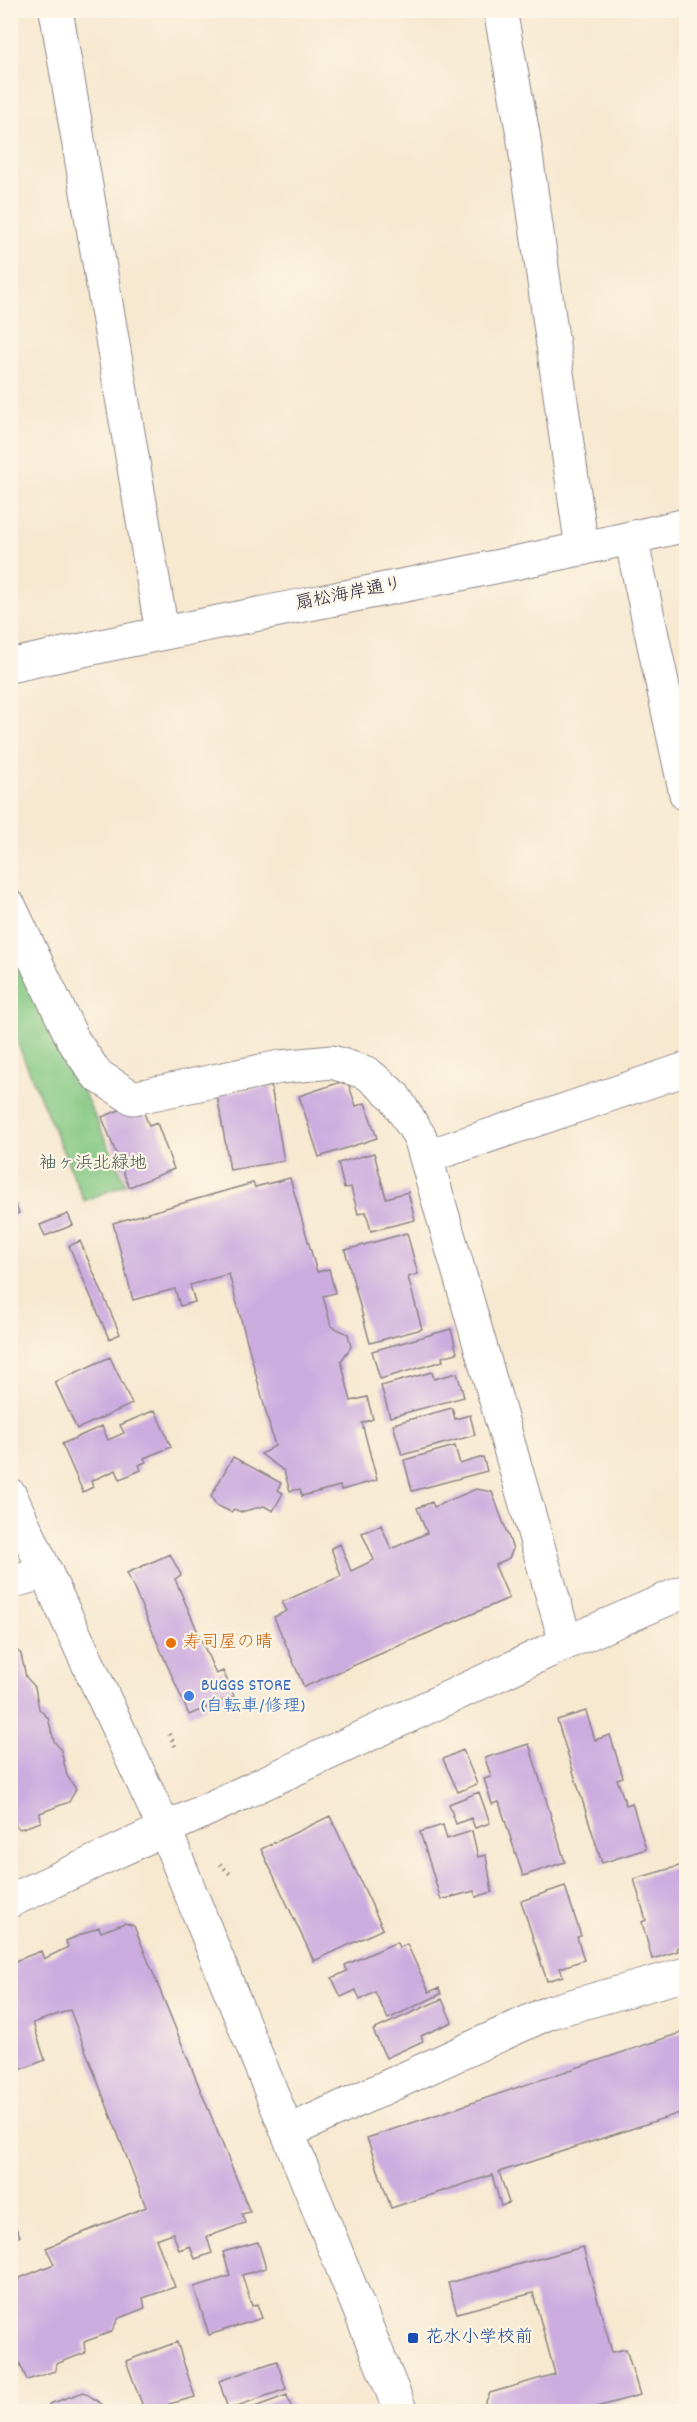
<svg xmlns="http://www.w3.org/2000/svg" width="697" height="2422" font-family="Dekko,'Klee One',sans-serif">
<style>
.green{fill:#81c681;stroke:#52745e;stroke-width:1.5}
.building{fill:#ccabdf}
.lines{fill:none;stroke-linecap:round;stroke-linejoin:round}
.street-casing{stroke:#8c8586;stroke-width:35}
.secondary-casing{stroke:#8c8586;stroke-width:35}
.path{stroke:#8c8586;stroke-width:4;stroke-dasharray:1.5 4.5;stroke-linecap:butt}
.street{stroke:#fff;stroke-width:33}
.secondary{stroke:#fff;stroke-width:33}
.food-dot{fill:#e8710a;stroke:#fcf5e5;stroke-width:2}
.shop-dot{fill:#3f7fe0;stroke:#fcf5e5;stroke-width:2}
.transit-dot{fill:#1a4fb4;stroke:#fcf5e5;stroke-width:2}
.labels{text-anchor:middle;dominant-baseline:central;stroke-width:4.5;stroke-linejoin:round;paint-order:stroke}
.street-label{font-size:18px;fill:#22223b;stroke:#fcf5e5}
.park-label{font-size:18px;fill:#435b54;stroke:#fcf5e5}
.food-label{font-size:18px;fill:#c56008;stroke:#fcf5e5;text-anchor:start}
.shop-label{font-size:18px;fill:#366cbe;stroke:#fcf5e5;text-anchor:start}
.transit-label{font-size:18px;fill:#164399;stroke:#fcf5e5;text-anchor:start}
</style>
<rect width="100%" height="100%" fill="#fcf5e5"/>
<filter id="ink" filterUnits="userSpaceOnUse"><feTurbulence type="fractalNoise" baseFrequency=".0167" numOctaves="2"/><feDisplacementMap in="SourceGraphic" scale="12" xChannelSelector="R" yChannelSelector="G"/><feConvolveMatrix kernelMatrix="1 2 1 2 8 2 1 2 1" color-interpolation-filters="sRGB"/></filter>
<filter id="wash" filterUnits="userSpaceOnUse"><feTurbulence type="fractalNoise" baseFrequency=".008" numOctaves="4" result="noise"/><feDisplacementMap in="SourceGraphic" scale="24" xChannelSelector="R" yChannelSelector="G"/><feGaussianBlur stdDeviation="1.35" result="paint"/><feColorMatrix in="noise" values="0 0 0 0 0 0 0 0 0 0 0 0 0 0 0 0 0 1.4 0 .05"/><feComposite in="paint" operator="in"/></filter>
<g filter="url(#wash)">
<rect width="100%" height="100%" fill="#f7e8d0"/>
<path class="green" d="M10,933L126,1184L84,1201L11,1028Z"/>
<g id="blocks">
<path class="building" d="M347,1080L356,1106L365,1103L377,1138L319,1157L299,1096Z
M271,1086L284,1161L230,1170L217,1095Z
M140,1102L149,1126L157,1123L174,1169L129,1187L102,1117Z
M374,1153L386,1198L408,1192L415,1220L371,1231L366,1212L358,1214L351,1187L344,1188L338,1163Z
M290,1178L317,1272L329,1269L335,1293L323,1296L331,1326L348,1334L351,1347L341,1361L351,1401L367,1397L373,1419L362,1423L377,1480L341,1490L340,1486L302,1496L300,1489L290,1491L284,1471L261,1454L275,1446L229,1274L190,1285L195,1302L180,1306L175,1289L133,1300L113,1223L253,1183L255,1187Z
M10,1194L19,1213L12,1217L14,1222L10,1224Z
M68,1214L73,1225L45,1236L40,1225Z
M407,1233L418,1274L408,1277L422,1329L370,1343L345,1250Z
M80,1241L120,1334L109,1339L69,1246Z
M451,1329L457,1353L442,1357L443,1361L380,1379L372,1351Z
M110,1357L132,1404L77,1429L55,1382Z
M432,1372L434,1379L457,1373L464,1397L390,1417L381,1386Z
M452,1408L455,1419L470,1415L475,1435L402,1455L393,1424Z
M155,1410L171,1447L144,1458L146,1462L139,1465L141,1470L120,1479L116,1470L91,1481L93,1487L83,1492L62,1444L102,1426L108,1440L124,1433L120,1425Z
M455,1446L460,1464L483,1457L487,1471L412,1491L404,1460Z
M233,1457L281,1483L278,1490L283,1493L273,1511L264,1506L241,1512L234,1509L231,1512L216,1505L211,1496Z
M476,1489L492,1492L513,1549L509,1558L495,1565L509,1598L304,1687L274,1617L287,1611L282,1602L341,1576L331,1548L340,1544L351,1571L374,1560L362,1533L381,1525L391,1549L427,1533L417,1508L432,1502L434,1507Z
M170,1554L181,1575L175,1579L216,1674L223,1671L234,1696L189,1715L127,1573Z
M10,1645L21,1654L26,1677L35,1687L39,1709L48,1718L54,1741L61,1750L67,1776L76,1789L69,1802L40,1813L41,1822L20,1829L15,1825L10,1827Z
M586,1711L595,1740L610,1735L623,1777L617,1779L626,1805L632,1803L646,1849L602,1863L557,1720Z
M529,1744L565,1862L523,1876L499,1802L492,1804L484,1779L491,1777L485,1758Z
M463,1750L477,1784L458,1792L443,1759Z
M479,1792L490,1823L475,1828L471,1818L456,1824L449,1804Z
M330,1816L383,1929L314,1961L261,1849Z
M443,1825L447,1839L472,1831L478,1857L486,1855L492,1892L476,1897L474,1891L441,1900L420,1832Z
M686,1864V1945L677,1948L678,1951L652,1959L642,1922L646,1920L634,1879Z
M565,1886L581,1936L577,1937L584,1960L560,1968L563,1976L547,1981L521,1901Z
M125,1923L134,1926L250,2212L242,2214L245,2223L207,2237L212,2253L195,2259L190,2246L179,2250L173,2233L156,2239L175,2287L143,2298L145,2308L119,2318L111,2332L84,2342L85,2353L56,2364L55,2371L27,2380L10,2341V2282L54,2264L46,2248L146,2207L70,2010L33,2023L45,2060L10,2074V1976L14,1975L10,1963L41,1951L44,1959L68,1947L66,1941L99,1927L101,1932Z
M397,1942L399,1948L407,1944L429,1992L439,1988L441,1994L388,2019L375,1992L360,2000L356,1990L341,1997L332,1978L347,1971L345,1965Z
M442,1999L452,2022L421,2036L423,2041L386,2058L373,2030Z
M686,2031V2111L499,2172L509,2203L501,2206L492,2175L391,2208L367,2138Z
M10,2217L20,2236L10,2241Z
M258,2242L266,2268L242,2275L252,2306L257,2304L262,2318L209,2335L194,2287L230,2276L223,2252Z
M583,2247L612,2352L626,2349L640,2395L597,2407L599,2411L595,2412H481L490,2393L555,2374L533,2293L457,2313L448,2283Z
M177,2342L195,2397L169,2404L171,2412H145L126,2361Z
M277,2361L286,2389L228,2409L219,2381Z
M84,2392L103,2405L106,2412H51L49,2404Z
M287,2395L293,2412H244V2411Z"/>
</g>
</g>
<g filter="url(#ink)">
<use href="#blocks" fill-opacity="0" stroke="#8c8586" stroke-width="1.5"/>
<g class="lines">
<defs>
<path id="street" d="M56,10L162,632
M500,10L523,134L582,549
M631,538L686,794
M10,907L73,1040L97,1075L133,1098L280,1067L332,1062L367,1073L394,1096L420,1137L566,1643
M426,1157L686,1069
M10,1582L46,1572
M288,2132L550,2012L686,1974"/>
<path id="secondary" d="M10,666C235,615 463,578 686,525
M10,1495L165,1830L401,2412
M10,1901L566,1643L686,1591"/>
</defs>
<use href="#street" class="street-casing"/>
<use href="#secondary" class="secondary-casing"/>
<path class="path" d="M169,1734L177,1750
M220,1864L230,1874"/>
<use href="#street" class="street"/>
<use href="#secondary" class="secondary"/>
</g>
</g>
<circle class="food-dot" cx="171" cy="1643" r="6"/>
<circle class="shop-dot" cx="189" cy="1696" r="6"/>
<rect class="transit-dot" x="407" y="2332" width="12" height="12" rx="3"/>
<g class="labels">
<g class="street-label">
<text transform="translate(349 595) rotate(-11)">扇松海岸通り</text>
</g>
<g class="park-label">
<text x="93" y="1164">袖ヶ浜北緑地</text>
</g>
<g class="food-label">
<text x="183" y="1643">寿司屋の晴</text>
</g>
<g class="shop-label">
<text x="201" y="1686">BUGGS STORE<tspan x="201" dy="21">(自転車/修理)</tspan></text>
</g>
<g class="transit-label">
<text x="425" y="2338">花水小学校前</text>
</g>
</g>
<rect width="697" height="2422" fill="none" stroke="#fcf5e5" stroke-width="36"/>
</svg>
